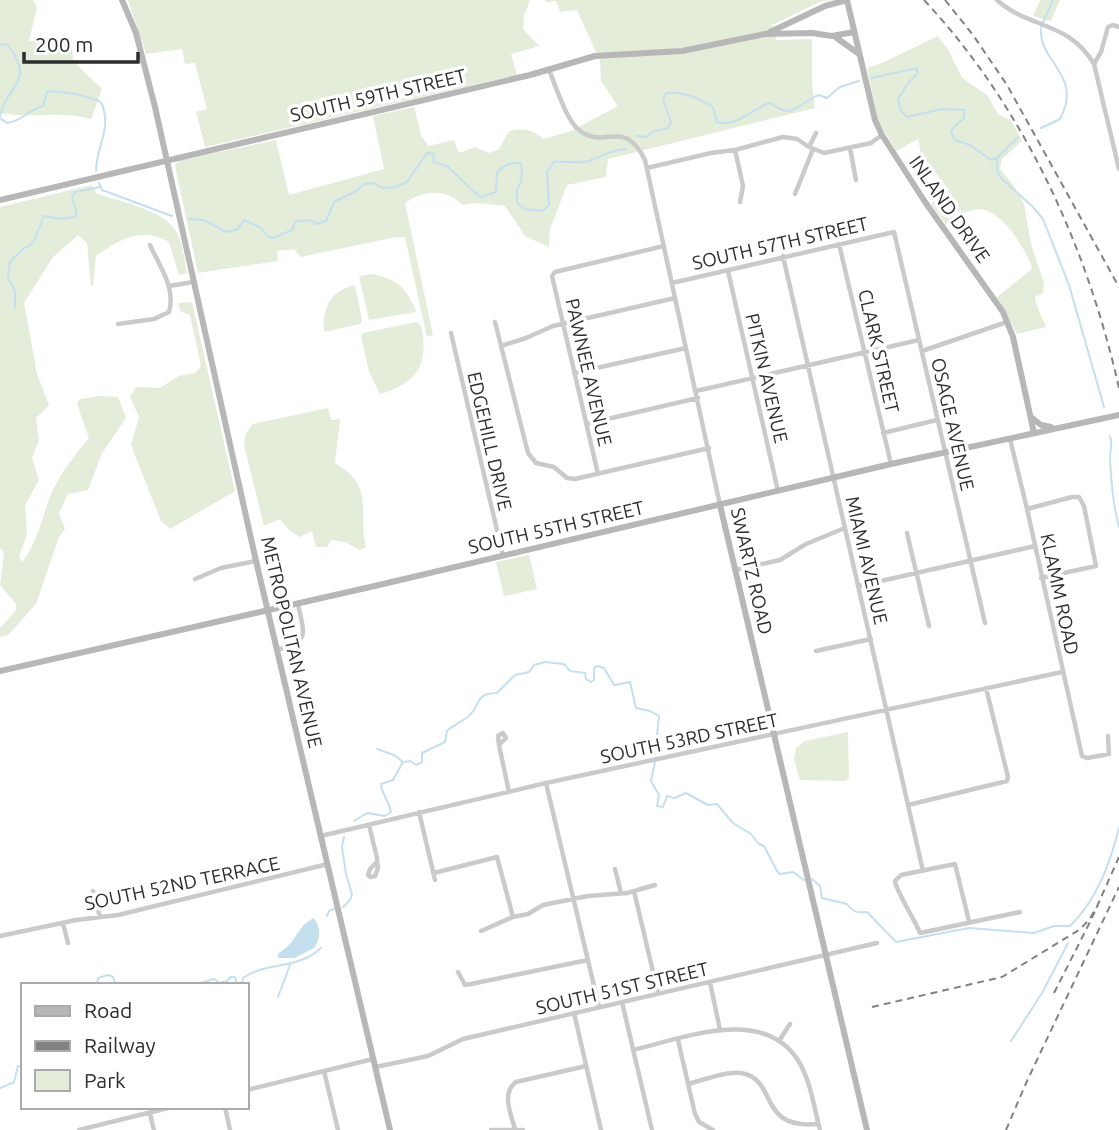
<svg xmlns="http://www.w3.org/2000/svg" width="1119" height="1130" font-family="Ubuntu,sans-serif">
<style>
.green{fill:#e4ecda}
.water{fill:#c4dfee}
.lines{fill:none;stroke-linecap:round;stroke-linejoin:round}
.stream{stroke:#c4dfee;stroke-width:2}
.street{stroke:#cacaca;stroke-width:4.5}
.secondary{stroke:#b7b7b7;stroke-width:6}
.rail{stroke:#828282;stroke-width:2;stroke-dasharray:7 5;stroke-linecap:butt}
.labels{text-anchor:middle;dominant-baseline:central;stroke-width:7;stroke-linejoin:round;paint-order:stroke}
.street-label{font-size:19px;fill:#2d2d2d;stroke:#fff}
</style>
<rect width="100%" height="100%" fill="#fff"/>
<path class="green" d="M0,0H33L37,7L29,41L71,39L73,61L102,89L91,119C60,110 31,119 0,113Z
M128,0H530L524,16L523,29L539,46L511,54L517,75L205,147L196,112L207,109L195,63L185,64L182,49L146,54Z
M545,0H833L820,2L772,25L776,40L812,39V84L815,108L608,159L606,177L567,185L550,229L549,247L525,236L505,206L476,203L462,205C448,188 422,190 405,203L433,335L427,337L405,237H396L301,257L294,249L277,251L278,261L198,273L175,166L178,161L276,140L289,195L384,169L373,116L414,107L421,135L428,146L454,140L459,153L475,147L489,153L499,149L509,131C524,128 532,129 543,139L571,131L618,106L601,81L600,61L577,10L560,12L556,1L546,2Z
M1040,0H1060L1051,21L1033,16Z
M938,36L949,51L962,78L987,95L999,115L1011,120L1022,141L1002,159L1000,169L1014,186L1024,204L1031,244L1044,283L1043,293L1035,297C1037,309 1042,316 1046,327L1017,334L997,297L1032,269C1027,250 1005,216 985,210C971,206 956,217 946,225L931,204L949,190L921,154L918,139L896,151L878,120L867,68L882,63Z
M92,185L97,194C120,201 164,210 176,231C183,242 184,261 187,273L179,275L169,242C141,226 120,239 96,256L93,285L91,287L87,243L78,235L53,257L24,303L37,374L49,405L36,418L39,440L32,458L39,480L25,505L27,534L19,557L22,562C38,543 42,515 52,492C61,472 75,455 89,438L77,404L80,399L100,396L118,397L126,418L102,453L88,490L68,494L59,513L65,529L59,537L36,604L7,636L0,637V628L16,610V604L0,585L4,553L0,548V207Z
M373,274C397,279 408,289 416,312L369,320L359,276Z
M355,285L362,320L360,324L324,332C322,307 331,291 355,285Z
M192,302L235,491L170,529L161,521L131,445L139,417L130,397L136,387L160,388L179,376L195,373L201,366L190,315L180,311L178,303Z
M416,322L421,325C429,363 419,383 380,394L369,372L361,336L363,333Z
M328,408L331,420L340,419L335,463C376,488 357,509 366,547L360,550L345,542L331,540L327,547H316L312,531L300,537L290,531L280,519L264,526L244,445L246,433L253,424Z
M529,555L537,589L504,596L496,562Z
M848,732L849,778L846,781L800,780L794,759L796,748L805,741Z"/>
<path class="water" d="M314,918C321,929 321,937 314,948L294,958H278V954C281,951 285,949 288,946C298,936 300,924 314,918Z"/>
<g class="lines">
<path class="stream" d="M1043,22L1053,0
M1041,27C1037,62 1084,74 1060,119L1041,128
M0,45L7,44C37,83 7,83 0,116
M871,78L917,68V74L908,83L898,99L901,111L907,117L942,109L964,110V118L954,127L951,133L955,140L970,145L991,160L997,158L1018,137
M0,118L7,123C25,120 26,111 43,106L47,92C56,89 92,97 101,102C113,129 96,145 96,171
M637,136L647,137L652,132L668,128L671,122L663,99L666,93C683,91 699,98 713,107L717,122C737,127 751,110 769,103C775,105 780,110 786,111C797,112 808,98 819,95L827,98L840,87L859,81
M997,158V171L1001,178L1032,206L1043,219L1069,285L1104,407
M99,183L102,190L172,216
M189,219L204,220L226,232L238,229L244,220L260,227L267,236L273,238L292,230L296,221L309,220L317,224L326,221L334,202L356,191L364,184L374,183L383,188L395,187L407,182L427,153L433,154L434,162L447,166L480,197L496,192L497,172C505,165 510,162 521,163C522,172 523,181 517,189V202L524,209L543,211L549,205L547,172L554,162C564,161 574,163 583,162C599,160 609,149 626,149
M15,308V291L8,278L10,262L24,248L29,246L34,241L44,216L61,219L75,217L77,213L72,197L75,192L100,187
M1110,436C1113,444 1110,450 1110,458C1111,481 1113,505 1119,527
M377,749L394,755L403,762
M655,762L651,781L659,795L657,806L663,807L667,796L674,798L686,793L708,805L717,804L733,823L751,834L759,844L764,846L777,871L780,874L793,872L804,880
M354,821L367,813L385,816L391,812C389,801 382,795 381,784L393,780L403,762L410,761L416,765L422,762V753L445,742L447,731C452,726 468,718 471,714C480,703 477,693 497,693L515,675L529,672L534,665L545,662L564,664L570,671L585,673L586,679L591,682L594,680V668L597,666L604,668L614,685L630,682L636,708L650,711L659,716L655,754
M812,879L820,886L822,898L847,904C853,912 857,913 867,912L896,942L969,928L1034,933L1054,926H1070C1097,900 1110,863 1119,828
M343,907L350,900L352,894L346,874L342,847L344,837
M327,916L329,911L334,909
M97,985L98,978L108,975L113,977L116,985
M176,985H183
M193,985L214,979L220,983L227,981L231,977H235L237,985
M242,985L243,978C267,961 298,970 321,948
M278,997L290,965
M1011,1041L1042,993L1068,943
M0,1088L14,1082L18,1066H23"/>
<path class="street" d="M997,0C1029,29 1069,21 1094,64
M1119,27L1113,25L1108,27L1101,52L1094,64L1119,169
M549,70C556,86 566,120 579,130C605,151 623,116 645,160L720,505
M809,147L816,133
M850,148L856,180
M735,150L743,186L740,202
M647,168L711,153L735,150L783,137L797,139L809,147L824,153L871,143L882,135
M795,194L813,149
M839,244L891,464
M783,256L923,871
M728,271L778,491
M672,283L894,232L985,623
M169,286L193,282
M495,322L528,453L536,463L554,467L567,478L575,479L709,448
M118,324L154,319L169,312C176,288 160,267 150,245
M451,333L503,556
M501,346L526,338L553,326L675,298
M922,351L1007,322
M574,373L686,348
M696,391L919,340
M586,424L698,398
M883,433L937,420
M1010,439L1027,509L1082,756L1087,758L1109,754L1108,736
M598,474L552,276L555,272L664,246
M1027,509L1072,497H1079L1084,506L1096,566L1041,578
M907,533L929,626
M735,570L780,560L806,544L845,528
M195,579L221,568L256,561
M859,586L1035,546
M277,650C311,640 304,635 298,604
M816,651L871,639
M503,733L506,738L499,745L498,736Z
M499,745L509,792
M546,783L599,1007
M908,805L1007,781L1008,777L986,688
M419,812L435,880
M369,825L377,858V862L370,869L368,875L370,877L375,876L378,868L377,862
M321,836L546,783L1062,672
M615,869L621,893
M434,873L497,857L513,917
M93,891L100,917
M634,891L658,993
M969,921L955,864L901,875L895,881C896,891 915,920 920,933L1020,912
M63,923L68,943
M481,931L513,917L528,914L543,905L588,896L627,893L655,885
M0,936L76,920L118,915L328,864
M458,972L465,985L471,984L588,960
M710,982L720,1030
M622,1002L652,1130
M574,1013L601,1130
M678,1040L695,1114L699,1122L713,1130
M779,1041L790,1024
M633,1050C684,1038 765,1005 799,1062C811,1082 814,1108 820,1130
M376,1067L428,1056L463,1039L877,943
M324,1071L338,1130
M688,1084C704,1080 725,1071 741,1073C779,1079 756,1130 818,1124
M247,1090L373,1059
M225,1107L230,1130
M150,1114L154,1130
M515,1129C511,1114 501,1093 516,1082L586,1066
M79,1130L172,1107
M491,1130H523"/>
<path class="secondary" d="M122,0L136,33L155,107L256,561L390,1130
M847,0L875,120L882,135L925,202L1003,312L1013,337L1034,433
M770,32L825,6L847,0
M834,36L859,54
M0,200L530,75L595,56L682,51L765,34L812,33L832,36L854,32
M1031,417L1041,425L1051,427
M720,505L867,1130
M0,671L379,585L891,464L1119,415"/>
<path class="rail" d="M924,0C1024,107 1087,246 1119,388
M945,0L973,35L1007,85L1119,287
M1054,993L1091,920L1119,857
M872,1007L1002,977L1079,930L1089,920L1098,905
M1006,1130L1027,1081L1119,887"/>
</g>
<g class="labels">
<g class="street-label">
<text transform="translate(378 95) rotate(-13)">SOUTH 59TH STREET</text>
<text transform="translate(950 209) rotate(55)">INLAND DRIVE</text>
<text transform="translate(780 243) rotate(-13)">SOUTH 57TH STREET</text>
<text transform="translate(879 351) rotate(77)">CLARK STREET</text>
<text transform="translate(589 372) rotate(77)">PAWNEE AVENUE</text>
<text transform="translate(767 378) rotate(77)">PITKIN AVENUE</text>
<text transform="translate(953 424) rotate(77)">OSAGE AVENUE</text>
<text transform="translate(490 441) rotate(77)">EDGEHILL DRIVE</text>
<text transform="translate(556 527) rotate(-13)">SOUTH 55TH STREET</text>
<text transform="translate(867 560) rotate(77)">MIAMI AVENUE</text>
<text transform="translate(752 571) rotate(77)">SWARTZ ROAD</text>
<text transform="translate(1060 594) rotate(78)">KLAMM ROAD</text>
<text transform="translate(292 642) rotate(77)">METROPOLITAN AVENUE</text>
<text transform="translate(689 738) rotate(-12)">SOUTH 53RD STREET</text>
<text transform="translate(182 883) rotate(-12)">SOUTH 52ND TERRACE</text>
<text transform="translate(622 988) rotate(-13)">SOUTH 51ST STREET</text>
</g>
</g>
<rect x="21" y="983" width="228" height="126" fill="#ffffff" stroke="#ababab" stroke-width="2"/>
<rect x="35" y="1006" width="35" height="10" fill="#b7b7b7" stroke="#ababab" stroke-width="2"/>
<text x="84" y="1018" font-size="21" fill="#2d2d2d">Road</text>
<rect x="35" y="1041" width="35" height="10" fill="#828282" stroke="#ababab" stroke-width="2"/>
<text x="84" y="1053" font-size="21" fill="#2d2d2d">Railway</text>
<rect x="35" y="1070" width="35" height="21" fill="#e4ecda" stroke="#ababab" stroke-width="2"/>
<text x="84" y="1088" font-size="21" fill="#2d2d2d">Park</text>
<path d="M24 52v10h114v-10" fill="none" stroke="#2d2d2d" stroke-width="3.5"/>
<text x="35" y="52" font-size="21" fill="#2d2d2d" stroke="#ffffff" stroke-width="5" paint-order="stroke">200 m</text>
</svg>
